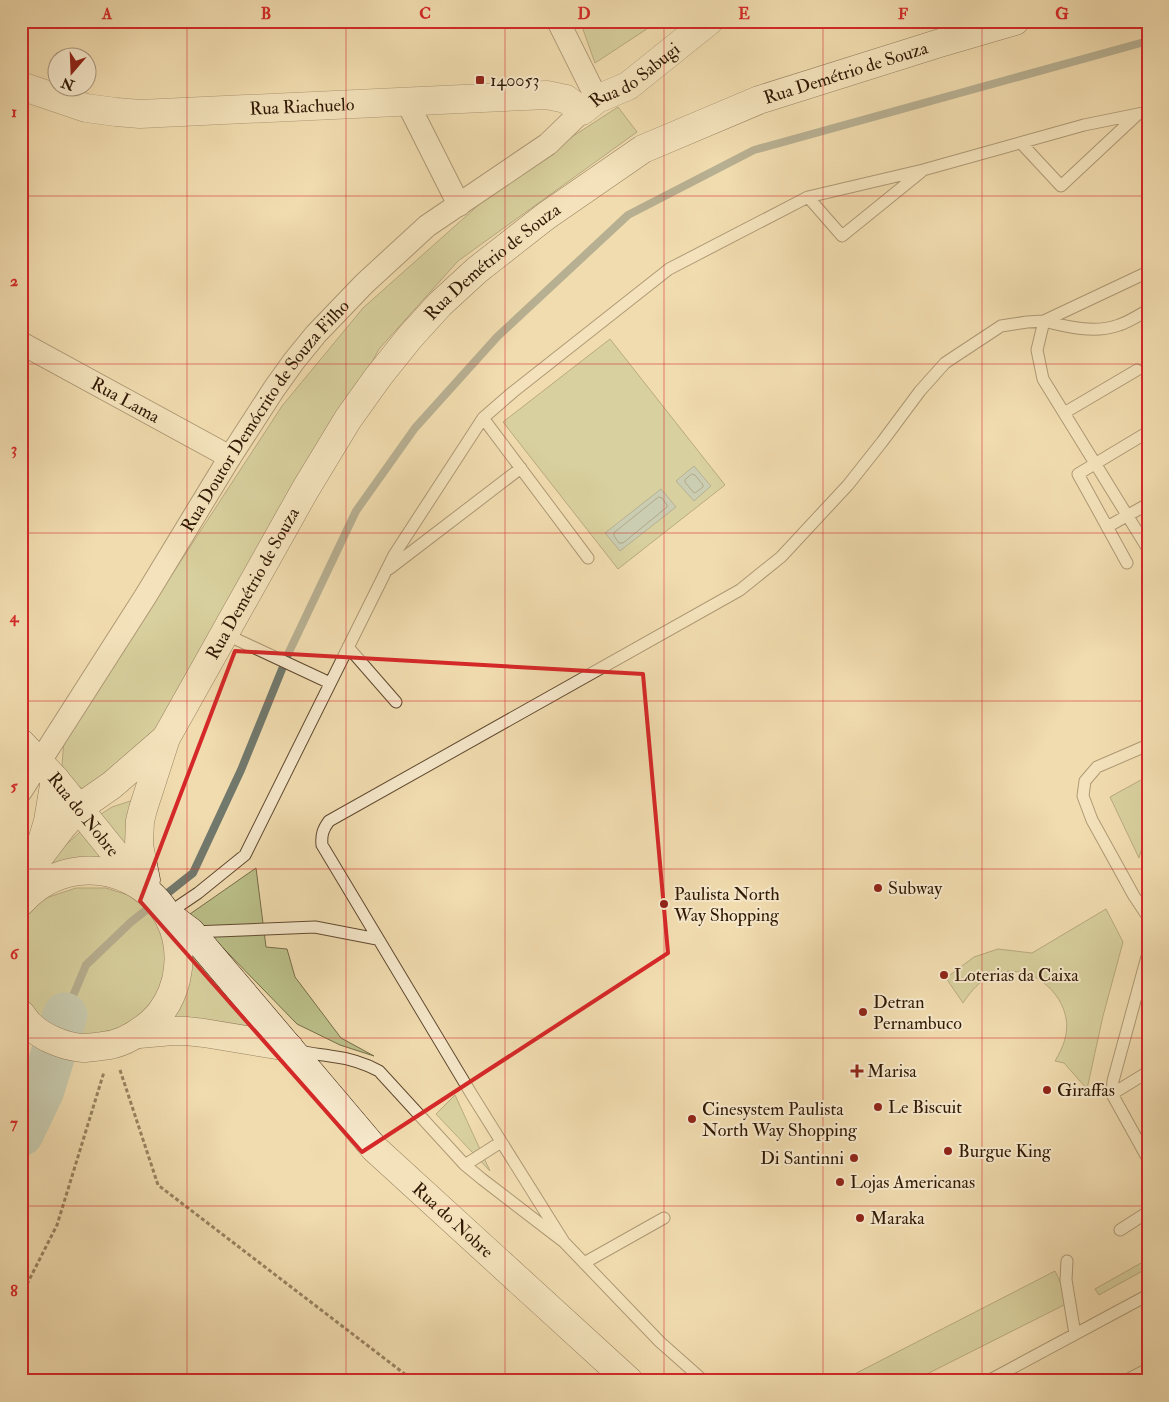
<svg xmlns="http://www.w3.org/2000/svg" width="1169" height="1402" font-family="'IM FELL Double Pica',serif">
<style>
.green{fill:#bbc08a;stroke:#766c47}
.water{fill:#9cbab3;stroke:#71796d}
.lines{fill:none;stroke-linecap:round;stroke-linejoin:round}
.shore{stroke:#66695c;stroke-width:1}
.stream{stroke:#71796d;stroke-width:8}
.river{stroke:#9cbab3;stroke-width:45}
.service-casing{stroke:#60492f;stroke-width:13}
.minor-casing{stroke:#60492f;stroke-width:24}
.tertiary-casing{stroke:#60492f;stroke-width:29}
.secondary-casing{stroke:#301804;stroke-width:29}
.path{stroke:#301804;stroke-width:3;stroke-dasharray:4 2.5;stroke-linecap:butt}
.service{stroke:#f6e8cb;stroke-width:11}
.minor{stroke:#f6e8cb;stroke-width:22}
.tertiary{stroke:#f6e8cb;stroke-width:28}
.secondary{stroke:#f6e8cb;stroke-width:28}
.marked{fill:none;stroke:#d62828;stroke-width:4;stroke-linejoin:round}
.grid{fill:none;stroke:#d62828;stroke-width:1;stroke-opacity:0.55}
.poi-dot{fill:#8f2418;stroke:#f6e8cb;stroke-width:2}
.labels{text-anchor:middle;dominant-baseline:central;stroke-width:4;stroke-linejoin:round;paint-order:stroke}
.street-label{font-size:18px;fill:#301804;stroke:#f6e8cb}
.poi-label{font-size:18px;fill:#301804;stroke:#f6e8cb;text-anchor:start}
.neatline{fill:none;stroke:#d62828;stroke-width:2}
.grid-label{font-size:16px;text-anchor:middle;font-weight:bold;fill:#d62828}
</style>
<rect width="100%" height="100%" fill="#f1dcaf"/>
<filter id="stains"><feTurbulence type="fractalNoise" baseFrequency=".004" numOctaves="4"/><feColorMatrix values="0 0 0 0 .2 0 0 0 0 .09 0 0 0 0 .02 0 0 0 .5 -.17"/></filter>
<radialGradient id="worn" r=".72"><stop offset=".6" stop-color="#630" stop-opacity="0"/><stop offset="1" stop-color="#630" stop-opacity=".3"/></radialGradient>
<path class="green" d="M580,21H659L595,63Z
M618,107L637,132L458,261L379,349L149,774L88,793L72,781L62,766L64,740L282,406L363,308L510,177Z
M610,339L725,485L618,569L503,422Z
M1148,776V828L1139,858L1110,797Z
M152,794L147,869L95,818L112,807Z
M90,823L128,879L49,880V860Z
M256,868L266,947L287,949L295,977L341,1038L374,1056L340,1045L297,1024L190,914Z
M76,888H106L128,895L141,904L156,921L166,944L167,976L157,1005L106,1038H75L49,1028L25,1007L21,992V922L43,899Z
M1106,909L1123,942L1103,1016L1087,1089L1064,1063L1055,1061C1063,1048 1069,1033 1066,1018C1059,983 1019,959 986,978C976,985 969,994 963,1003L946,978L974,957L998,949L1032,953Z
M182,940L276,1037L160,1027Z
M455,1095L490,1171L436,1114Z
M1148,1259V1268L1099,1295L1095,1289Z
M1055,1271L1070,1302L913,1381H841Z"/>
<path class="water" d="M694,466L711,486L694,501L676,481Z
M661,489L676,507L620,551L605,533Z"/>
<g class="lines">
<path class="shore" d="M692,474L695,475L703,485V487L695,493L693,492L685,482V480Z
M659,497L662,498L667,505V507L623,543H619L614,536V533Z"/>
<path class="stream" d="M65,1015L86,965L131,922L193,873L241,770L289,652L356,511L415,428L497,337L628,215L754,150L1148,41"/>
<path class="river" d="M21,1134L42,1090L65,1015"/>
<defs>
<path id="service" d="M1021,143L1061,186L1138,114
M808,197L842,236L921,172
M1148,310C1139,315 1129,322 1119,325C1094,334 1069,327 1044,321L1037,350L1043,379L1148,549
M1064,413L1137,370
M483,418L588,558
M1107,527L1148,504
M1127,563L1078,474L1148,432
M389,569L521,468
M225,634L330,683
M348,647L396,702
M1148,745L1097,767L1085,781L1083,796L1092,820L1134,896L1148,917
M167,914L198,893L245,855L394,555L483,418L513,392L669,269L808,197L923,170L1084,125L1148,112
M192,932L315,927L377,939
M1148,953L1113,1081L1112,1094L1148,1159
M298,1050C309,1054 319,1054 330,1056C347,1058 364,1063 379,1071L465,1165L482,1179L564,1242L660,1342L704,1381
M1112,1094L1148,1072
M465,1165L501,1142
M1120,1230L1148,1212
M564,1242L472,1095L322,845C321,835 323,829 329,821L740,590L781,557L848,485L882,442L920,391L945,363L1001,326L1027,322L1044,321L1148,272
M1067,1261L1066,1280L1075,1334
M584,1263L664,1218
M988,1381L1148,1295
M1125,1381L1148,1369"/>
<g id="minor">
<path d="M558,21L597,99"/>
<path d="M407,102L459,205"/>
<path id="s1" d="M21,343L230,457"/>
<path id="s2" d="M21,791L145,597L230,457L274,389L294,361L316,334L364,284L427,226L548,144L582,111"/>
</g>
<g id="tertiary">
<path id="s3" d="M21,86L86,108L116,112L140,114L547,95L566,99L582,111L597,99L628,86L709,21"/>
</g>
<g id="secondary">
<path id="s4" d="M21,743L55,779L139,883"/>
<path d="M40,848L48,821L55,779"/>
<path id="s5" d="M146,880L139,845L140,821L143,809L166,738L305,490L348,419L378,377L410,337L440,304L477,270L546,216L643,149L759,100L940,43L1015,21"/>
<path d="M21,895L36,861L61,828L79,808L112,785L165,739"/>
<path d="M21,902C84,832 197,888 176,980C172,996 164,1011 152,1022C137,1035 121,1045 102,1046C95,1047 89,1048 83,1048C66,1047 43,1038 31,1026C27,1023 24,1018 21,1014"/>
<path id="s6" d="M167,914L191,932L374,1148L629,1381"/>
<path d="M139,1034L173,1031H186L204,1033L289,1047"/>
</g>
</defs>
<use href="#service" class="service-casing"/>
<use href="#minor" class="minor-casing"/>
<use href="#tertiary" class="tertiary-casing"/>
<use href="#secondary" class="secondary-casing"/>
<path class="path" d="M120,1070L158,1185L410,1378L408,1381
M21,1296L57,1225L104,1072"/>
<use href="#service" class="service"/>
<use href="#minor" class="minor"/>
<use href="#tertiary" class="tertiary"/>
<use href="#secondary" class="secondary"/>
</g>
<path d="M0 0H1169V1402H0ZM235,651L643,674L668,953L362,1152L140,901Z" fill="#f1dcaf" fill-opacity=".55" fill-rule="evenodd"/>
<path class="marked" d="M235,651L643,674L668,953L362,1152L140,901Z"/>
<path class="grid" d="M187,21V1381M346,21V1381M505,21V1381M664,21V1381M823,21V1381M982,21V1381M21,196H1148M21,364H1148M21,533H1148M21,701H1148M21,869H1148M21,1038H1148M21,1206H1148"/>
<g class="poi-dot">
<rect x="475" y="75" width="10" height="10" rx="2.5"/>
<circle cx="878" cy="888" r="5"/>
<circle cx="664" cy="904" r="5"/>
<circle cx="944" cy="975" r="5"/>
<circle cx="863" cy="1012" r="5"/>
<path d="M854.5 1063.5h5v5h5v5h-5v5h-5v-5h-5v-5h5z"/>
<circle cx="1047" cy="1090" r="5"/>
<circle cx="878" cy="1107" r="5"/>
<circle cx="692" cy="1119" r="5"/>
<circle cx="948" cy="1151" r="5"/>
<circle cx="854" cy="1158" r="5"/>
<circle cx="840" cy="1182" r="5"/>
<circle cx="860" cy="1218" r="5"/>
</g>
<g class="labels">
<g class="street-label">
<text stroke="none"><textPath href="#s5" startOffset="1134">Rua Demétrio de Souza</textPath></text>
<text stroke="none"><textPath href="#s3" startOffset="634">Rua do Sabugi</textPath></text>
<text stroke="none"><textPath href="#s3" startOffset="285">Rua Riachuelo</textPath></text>
<text stroke="none"><textPath href="#s5" startOffset="729">Rua Demétrio de Souza</textPath></text>
<text stroke="none"><textPath href="#s1" startOffset="119">Rua Lama</textPath></text>
<text stroke="none"><textPath href="#s2" startOffset="448">Rua Doutor Demócrito de Souza Filho</textPath></text>
<text stroke="none"><textPath href="#s5" startOffset="324">Rua Demétrio de Souza</textPath></text>
<text stroke="none"><textPath href="#s4" startOffset="95">Rua do Nobre</textPath></text>
<text stroke="none"><textPath href="#s6" startOffset="420">Rua do Nobre</textPath></text>
</g>
<g class="poi-label">
<text x="490" y="80">140053</text>
<text x="888" y="888">Subway</text>
<text x="674" y="894">Paulista North<tspan x="674" dy="21">Way Shopping</tspan></text>
<text x="954" y="975">Loterias da Caixa</text>
<text x="873" y="1002">Detran<tspan x="873" dy="21">Pernambuco</tspan></text>
<text x="867" y="1071">Marisa</text>
<text x="1057" y="1090">Giraffas</text>
<text x="888" y="1107">Le Biscuit</text>
<text x="702" y="1109">Cinesystem Paulista<tspan x="702" dy="21">North Way Shopping</tspan></text>
<text x="958" y="1151">Burgue King</text>
<text x="844" y="1158" text-anchor="end">Di Santinni</text>
<text x="850" y="1182">Lojas Americanas</text>
<text x="870" y="1218">Maraka</text>
</g>
</g>
<rect width="1169" height="1402" fill="none" stroke="#f1dcaf" stroke-width="55"/>
<g transform="translate(72 72) rotate(199)"><circle r="24" fill="#f6e8cb" stroke="#a7957b"/>
<path d="M0-4L9 19L0 12L-9 19Z" fill="#8f2418"/>
<text y="-8" font-size="14" font-weight="bold" text-anchor="middle" fill="#301804">N</text>
</g>
<rect x="28" y="28" width="1114" height="1346" class="neatline"/>
<g class="grid-label">
<text x="107" y="19">A</text>
<text x="266" y="19">B</text>
<text x="425" y="19">C</text>
<text x="584" y="19">D</text>
<text x="744" y="19">E</text>
<text x="903" y="19">F</text>
<text x="1062" y="19">G</text>
<text x="14" y="117">1</text>
<text x="14" y="286">2</text>
<text x="14" y="454">3</text>
<text x="14" y="622">4</text>
<text x="14" y="791">5</text>
<text x="14" y="959">6</text>
<text x="14" y="1128">7</text>
<text x="14" y="1296">8</text>
</g>
<rect width="100%" height="100%" filter="url(#stains)"/>
<rect width="100%" height="100%" fill="url(#worn)"/>
</svg>
